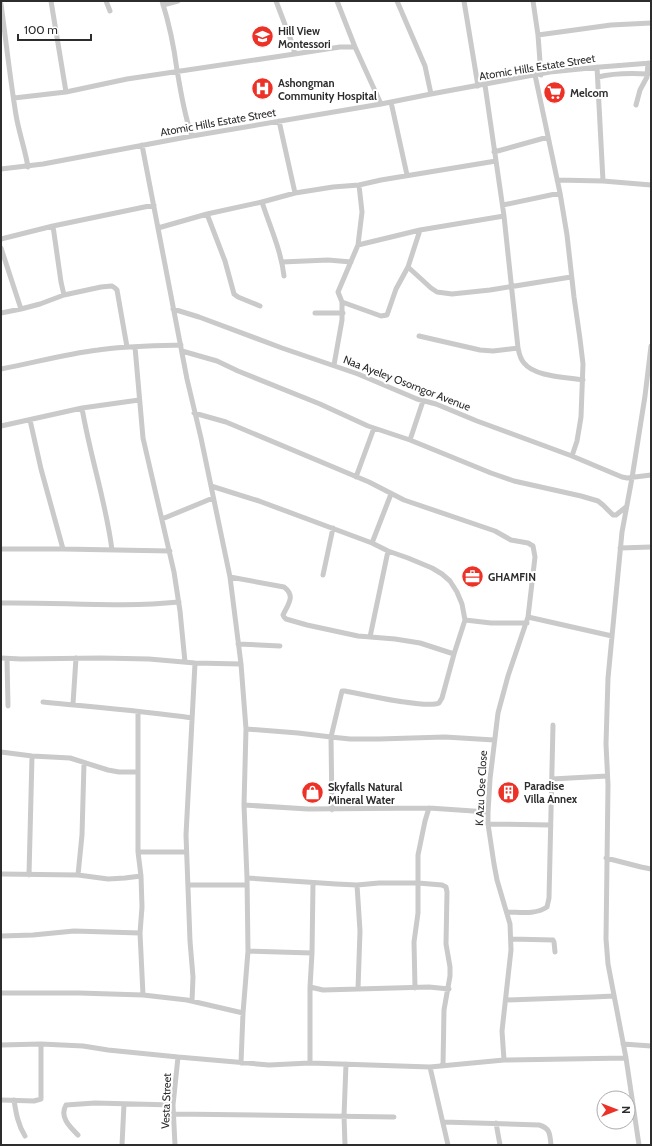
<svg xmlns="http://www.w3.org/2000/svg" width="652" height="1146" font-family="Cabin,sans-serif">
<style>
.lines{fill:none;stroke-linecap:round;stroke-linejoin:round}
.minor{stroke:#cacaca;stroke-width:5}
.labels{text-anchor:middle;dominant-baseline:central;stroke-width:4;stroke-linejoin:round;paint-order:stroke}
.poi-label{font-size:11px;font-weight:bold;fill:#2d2d2d;stroke:#fff;text-anchor:start}
.street-label{font-size:11px;fill:#2d2d2d;stroke:#fff}
</style>
<rect width="100%" height="100%" fill="#fff"/>
<g class="lines">
<path class="minor" d="M51,1L66,92
M106,1L110,11
M162,1C169,23 174,47 177,70C181,92 184,115 192,136
M276,1L292,43L295,54
M337,1L355,47L381,104
M397,1L425,66L431,94
M464,1L478,86
M533,1L538,35L541,75
M1,4C6,41 10,78 16,115C19,133 25,149 28,167
M163,5L178,1
M538,35L611,25L651,23
M597,67L603,181
M535,75L560,193L567,235L574,297L580,339L583,364L581,417L577,441L572,456
M598,77C614,73 630,73 648,74
M485,85L504,216L518,348C519,353 520,359 524,363C535,377 566,377 583,380
M14,98L66,92L127,79L275,57L340,47H355
M391,102L407,175
M636,105L640,90L647,77L648,63
M279,121L295,193
M142,145L187,379L201,438L230,577L241,664L246,729L244,805L247,878L248,951L243,1013L241,1063
M494,152L548,137
M1,169L43,164L192,136L381,104L431,94L550,72L600,67L651,63
M557,180L603,181L651,185
M262,202C270,227 281,250 284,276
M503,205L560,193
M207,214L225,261L234,294L238,297L260,306
M53,226L61,282L64,295
M158,228L207,214L262,202L295,193L333,187L359,185L381,180L496,161
M1,239L53,226L154,205
M358,245L420,230L504,216
M1,248L21,309
M282,262L328,260L351,262
M408,267L431,288L437,292L452,294L490,290L571,277
M342,302L381,316L387,315L396,289L408,267L420,230
M173,309L199,317L282,348L358,374L417,399L436,404L477,421L572,456L622,477L627,478L651,475
M1,313L21,309L40,304L64,295L101,287L112,286L115,288L117,290L127,347
M315,313H343
M419,336L480,350L493,351L518,348
M135,347L143,438L174,572L180,611L185,662
M182,351L217,361L238,371L320,404L368,426L410,440L491,473L514,481L581,496L598,501L603,505L613,515H616L626,507
M334,365L342,320V302L338,292L358,245L362,212L359,185
M1,369C33,363 65,354 98,350C125,346 153,346 181,345
M82,408C90,456 106,502 112,550
M194,413L226,422L369,482L404,500L495,531L511,540L528,543L533,546L535,557L528,617L508,676L498,713L490,779L488,812V824L494,864L497,880L510,924L511,950L502,1031L504,1060
M30,420L41,469L63,549
M1,426L82,408L139,400
M410,440L423,401
M356,477L374,428
M211,486L259,501L372,543L388,551L408,558L432,568L442,574L450,581L457,592L462,604L465,620L454,654L442,698L439,703C426,709 362,694 345,691H342L331,737L332,810
M162,519L213,498
M372,543L391,494
M620,548L651,547
M1,549H63L170,551
M323,575L333,528
M230,577L284,587C296,596 288,604 283,615L284,617L286,619L307,625L358,636L395,639L420,643L454,654
M1,603C60,602 120,608 179,602
M528,617L612,636
M465,620L491,623H527
M370,637L388,551
M238,644L280,646
M1,658L21,659L101,658L149,659L195,663L241,664
M7,659L8,706
M43,702C93,707 143,711 192,718
M73,704L76,658
M138,712V852L141,876L142,907L140,933L143,995
M246,729L298,733L331,737L350,739H379L445,737L494,740
M1,752L32,756L70,758L108,770L119,772H138
M552,779L607,776
M244,805L308,809L429,808L488,812
M488,824L551,825
M138,852H186
M606,858L641,867L651,869
M1,874L78,875L108,879L125,878L141,876
M29,875L32,756
M78,875L82,835L84,763
M247,878L336,884L357,885L379,883H418L442,885L446,887L447,892L446,944L450,967V976L444,1010L443,1066
M189,885H247
M357,885L360,931L358,989
M507,912C520,912 535,915 547,907L549,898L553,725
M1,936L33,935L74,931L140,933
M511,939L553,940L554,942L555,952
M248,951L312,953
M310,987L323,990L429,987L449,989
M415,988L414,942L418,913V855L425,821L429,808
M1,993H79L143,995L187,1000L243,1013
M506,1000L593,997L614,996
M192,1001L193,977L190,941L186,835L195,663
M623,1044L651,1046
M1,1045L41,1044L83,1046L108,1050L178,1057L269,1065L310,1063L430,1067L504,1060L626,1058
M310,1063V987L312,953L313,883
M430,1067L448,1145
M1,1100L34,1101L41,1099V1044
M14,1100C16,1113 18,1125 25,1136
M174,1114L394,1117
M443,1122L539,1125C550,1128 550,1134 551,1145
M496,1123L500,1145
M78,1135C70,1127 59,1117 66,1105L95,1103L173,1105
M122,1145L124,1104
M175,1145L173,1105L178,1057
M345,1145L344,1116L346,1064
M639,1145L626,1058L608,964L606,939L608,785L606,744L608,678L622,532L632,478L645,396L651,346"/>
</g>
<defs>
<symbol id="school-disc" viewBox="-11 -11 22 22"><circle r="9.5" fill="#ec3127" stroke="#fff"/><path d="M0-5L7-2L0 1L-7-2ZM-4 1L0 2.5L4 1V4Q0 6-4 4Z" fill="#fff"/></symbol>
<symbol id="hospital-disc" viewBox="-11 -11 22 22"><circle r="9.5" fill="#ec3127" stroke="#fff"/><path d="M-5-5h3v3.5h4V-5h3V5h-3V1.5h-4V5h-3Z" fill="#fff"/></symbol>
<symbol id="supermarket-disc" viewBox="-11 -11 22 22"><circle r="9.5" fill="#ec3127" stroke="#fff"/><path d="M-6-5.5h2.5l.6 2H6L4.5 2H-2.5L-4.4-4H-6ZM-1.5 3.2a1.3 1.3 0 1 0 .1 0ZM3 3.2a1.3 1.3 0 1 0 .1 0Z" fill="#fff"/></symbol>
<symbol id="office-disc" viewBox="-11 -11 22 22"><circle r="9.5" fill="#ec3127" stroke="#fff"/><path d="M-6-3h4V-5.5h4V-3h4V5H-6ZM-1-4.5V-3h2v-1.5ZM-6 0V1H6V0Z" fill="#fff"/></symbol>
<symbol id="building-disc" viewBox="-11 -11 22 22"><circle r="9.5" fill="#ec3127" stroke="#fff"/><path d="M-4-6H4V6H1V3H-1V6H-4ZM-2.5-4.3h1.7v1.8h-1.7ZM.8-4.3h1.7v1.8H.8ZM-2.5-1h1.7V.8h-1.7ZM.8-1h1.7V.8H.8Z" fill="#fff"/></symbol>
<symbol id="shop-disc" viewBox="-11 -11 22 22"><circle r="9.5" fill="#ec3127" stroke="#fff"/><path d="M-5-2.5h2.3a2.7 3.5 0 0 1 5.4 0H5L5.5 6h-11ZM-1.5-2.5h3a1.5 2.3 0 0 0-3 0Z" fill="#fff"/></symbol>
</defs>
<g fill-rule="evenodd">
<use href="#school-disc" x="250" y="24" width="25" height="25"/>
<use href="#hospital-disc" x="250" y="76" width="25" height="25"/>
<use href="#supermarket-disc" x="542" y="80" width="25" height="25"/>
<use href="#office-disc" x="460" y="564" width="25" height="25"/>
<use href="#building-disc" x="496" y="780" width="25" height="25"/>
<use href="#shop-disc" x="300" y="780" width="25" height="25"/>
</g>
<g class="labels">
<g class="poi-label">
<text x="278" y="31">Hill View<tspan x="278" dy="13">Montessori</tspan></text>
<text x="278" y="83">Ashongman<tspan x="278" dy="13">Community Hospital</tspan></text>
<text x="570" y="93">Melcom</text>
<text x="488" y="577">GHAMFIN</text>
<text x="524" y="786">Paradise<tspan x="524" dy="13">Villa Annex</tspan></text>
<text x="328" y="787">Skyfalls Natural<tspan x="328" dy="13">Mineral Water</tspan></text>
</g>
<g class="street-label">
<text transform="translate(537 67) rotate(-9)">Atomic Hills Estate Street</text>
<text transform="translate(218 122) rotate(-10)">Atomic Hills Estate Street</text>
<text transform="translate(407 383) rotate(21)">Naa Ayeley Osorngor Avenue</text>
<text transform="translate(481 788) rotate(-87)">K Azu Ose Close</text>
<text transform="translate(166 1101) rotate(-88)">Vesta Street</text>
</g>
</g>
<rect width="652" height="1146" fill="none" stroke="#2d2d2d" stroke-width="4"/>
<g transform="translate(616 1110) rotate(90)"><circle r="19" fill="#ffffff" stroke="#ababab"/>
<path d="M0-3L7 15L0 10L-7 15Z" fill="#ec3127"/>
<text y="-6" font-size="11" font-weight="bold" text-anchor="middle" fill="#2d2d2d">N</text>
</g>
<path d="M18 34v6h73v-6" fill="none" stroke="#2d2d2d" stroke-width="2"/>
<text x="24" y="34" font-size="12" fill="#2d2d2d" stroke="#ffffff" stroke-width="3" paint-order="stroke">100 m</text>
</svg>
